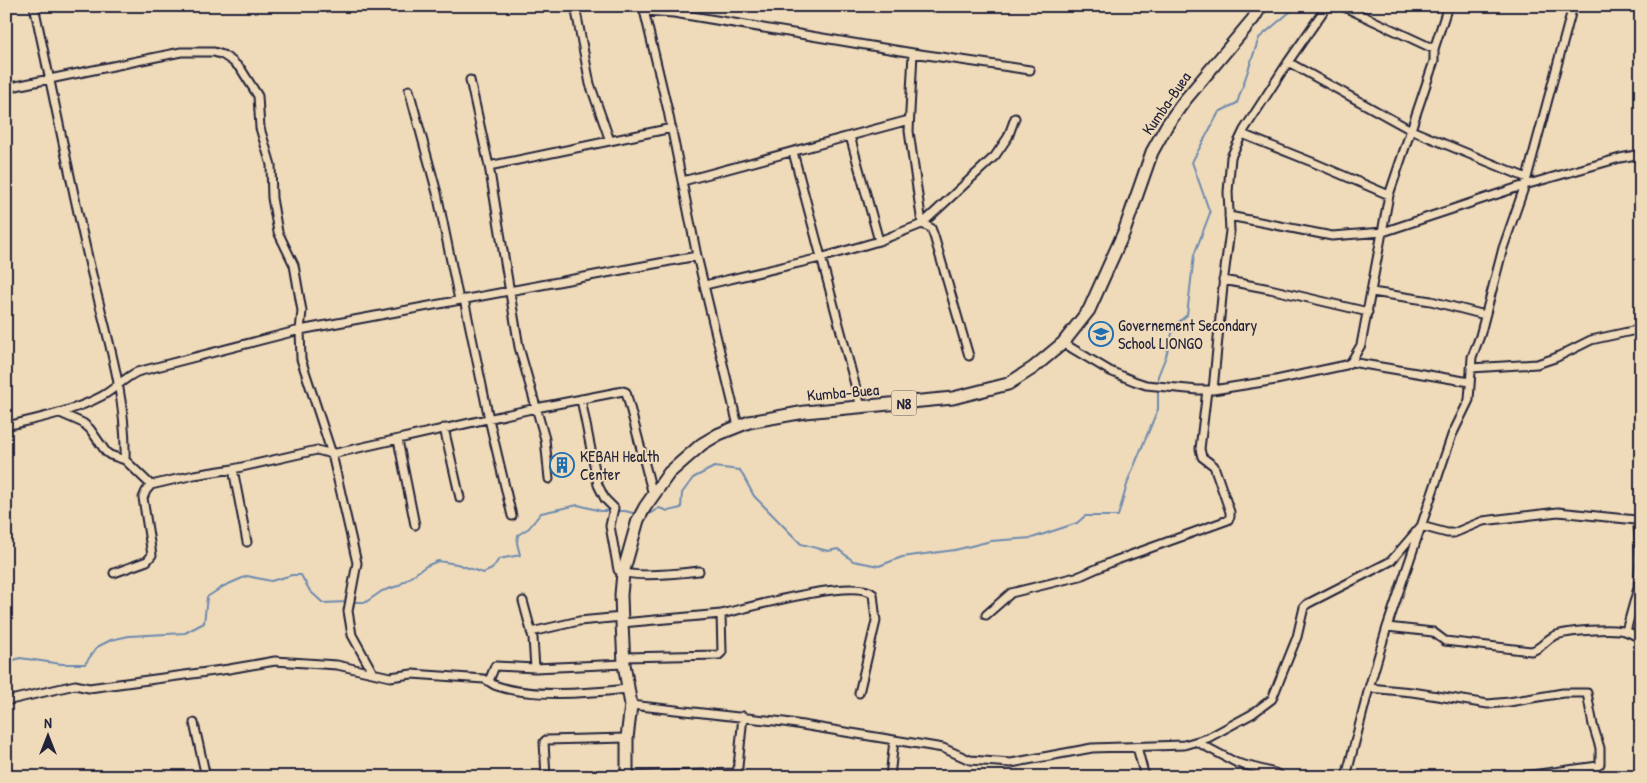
<svg xmlns="http://www.w3.org/2000/svg" width="1647" height="783" font-family="'Patrick Hand',sans-serif">
<style>
.lines{fill:none;stroke-linecap:round;stroke-linejoin:round}
.stream{stroke:#6e8aaf;stroke-width:2}
.minor-casing{stroke:#22223b;stroke-width:11}
.trunk-casing{stroke:#22223b;stroke-width:15}
.minor{stroke:#efdbb9;stroke-width:7}
.trunk{stroke:#efdbb9;stroke-width:11}
.labels{text-anchor:middle;dominant-baseline:central;stroke-width:4;stroke-linejoin:round;paint-order:stroke}
.shield{fill:#efdbb9;stroke:#605a61;stroke-width:1}
.shield-label{font-size:15px;font-weight:bold;fill:#22223b}
.street-label{font-size:16px;fill:#22223b;stroke:#efdbb9}
.poi-label{font-size:16px;fill:#22223b;stroke:#efdbb9;text-anchor:start}
</style>
<rect width="100%" height="100%" fill="#efdbb9"/>
<filter id="ink" filterUnits="userSpaceOnUse"><feTurbulence type="fractalNoise" baseFrequency=".02" numOctaves="2"/><feDisplacementMap in="SourceGraphic" scale="10" xChannelSelector="R" yChannelSelector="G"/><feConvolveMatrix kernelMatrix="1 2 1 2 8 2 1 2 1" color-interpolation-filters="sRGB"/></filter>
<g filter="url(#ink)">
<g class="lines">
<path class="stream" d="M617,511H625L637,514
M646,516L659,508L668,511L681,508L682,493L693,478L714,467L740,470L754,496L801,544L828,551L838,549L853,561L879,566L902,557L955,550L991,541L1032,538L1077,523L1085,516H1118L1129,478L1158,409V376L1166,356L1174,326L1187,315L1194,255L1210,213L1192,162L1219,112L1237,103L1259,38L1297,6
M352,602H366L382,591L398,586L426,566L438,561L457,564L483,573L492,569L499,559L520,555L517,543L518,535L529,528L541,513L578,505L601,511H612
M6,663L20,658L62,664H85L97,647L111,640L129,636L185,633L204,623L207,597L224,586L247,576L271,581L292,575H301L310,591L323,603L347,602"/>
<defs>
<path id="minor" d="M34,6C53,93 70,180 90,266C105,330 127,395 125,460
M575,6L590,84L610,141
M643,6L668,111L697,256L738,426
M1342,6L1434,49
M644,11L674,13L913,53L1030,70
M913,53L909,131L922,224L931,228L934,236L969,356
M1288,62L1411,130L1527,178
M470,80L489,166L519,347L545,439L549,479
M6,88L181,52H214L223,55L232,61L241,69L258,96L260,128L271,165L272,198L278,232L294,265L302,311L300,330L137,372C124,378 115,389 102,396C72,412 39,418 6,426
M409,90L437,193L459,300
M1242,134L1312,162L1389,195
M850,136L879,241
M793,152C815,237 839,322 861,407
M489,166L672,128
M683,181L909,120
M1229,216L1332,236L1383,232L1525,185L1620,158L1641,154
M1223,280L1270,289L1368,312
M705,285L820,258L879,241L922,224L995,156L1008,137L1015,118
M1372,292L1431,301L1485,315
M464,299L489,419L512,516
M1063,343L1110,371L1134,381L1146,385L1198,390H1213L1276,380L1346,365L1351,362L1470,382
M1351,362L1361,345L1389,195L1434,61V49L1448,6
M1471,368L1537,364L1555,358L1591,340L1641,329
M1213,390L1224,276L1230,231L1228,192L1231,157L1244,130L1288,62L1327,6
M581,399L598,485L605,499L614,508L610,526L618,570C631,579 682,573 699,571
M60,413L83,423L90,429L106,452L110,455L125,460L151,485
M444,428L460,498
M398,440L415,525
M233,469L247,542
M1421,526L1447,533H1454L1483,521L1558,512L1636,520L1638,524L1640,559L1638,588L1626,631
M114,573L147,561L152,555L143,498L146,491L151,485L194,475L233,469L308,452L317,450L332,454L536,408L623,391L626,392L653,495
M523,601L533,638L535,668
M986,615L1011,593L1080,576L1114,561L1228,520L1230,517V512L1214,466L1202,457L1200,449L1207,390
M622,623L721,614
M1387,627L1433,632L1445,641L1531,651C1541,649 1545,640 1554,636C1565,631 1615,627 1627,632C1632,633 1637,637 1641,639
M531,632L579,621L622,617
M624,657L719,655L722,652L721,614C748,608 854,577 873,594L876,621L859,693
M373,673L352,635L348,611L357,563L332,454L301,359L300,330L697,256
M489,681L495,666L535,668L624,664
M1369,688L1412,692L1488,704L1509,702L1563,693H1587L1593,725L1600,748V764L1598,766L1516,777
M6,701L75,685L89,688L229,669L275,661L337,665L390,677L412,674L484,679C490,681 492,685 497,686C531,698 591,693 627,689
M631,705L784,722L943,748L970,760L1011,763L1092,748L1184,745L1208,738L1252,714L1272,699L1297,637L1304,607L1307,604L1391,561L1421,526
M194,723L206,777
M1197,742L1237,763L1275,773L1282,777
M1137,747L1145,777
M627,776L737,773
M546,777L544,742L546,740L627,738
M737,777L743,716
M890,777L894,740
M1346,777L1369,688L1387,627L1452,435L1469,400L1472,357L1480,336L1503,248L1525,185L1573,6"/>
<path id="trunk" d="M627,777V738L631,705L624,664L622,623L621,595L623,573L638,520L645,507L669,473L702,444L719,434L749,422L805,412L953,398L1008,384L1033,368L1063,343L1089,310L1124,232L1152,152L1167,125L1185,100L1253,19L1261,6"/>
</defs>
<use href="#minor" class="minor-casing"/>
<use href="#trunk" class="trunk-casing"/>
<use href="#minor" class="minor"/>
<use href="#trunk" class="trunk"/>
</g>
</g>
<defs>
<symbol id="school-ring" viewBox="-11 -11 22 22"><circle r="9.5" fill="#efdbb9" stroke="#1f6fb2" stroke-width="1.5"/><path d="M0-5L7-2L0 1L-7-2ZM-4 1L0 2.5L4 1V4Q0 6-4 4Z" fill="#1f6fb2"/></symbol>
<symbol id="building-ring" viewBox="-11 -11 22 22"><circle r="9.5" fill="#efdbb9" stroke="#1f6fb2" stroke-width="1.5"/><path d="M-4-6H4V6H1V3H-1V6H-4ZM-2.5-4.3h1.7v1.8h-1.7ZM.8-4.3h1.7v1.8H.8ZM-2.5-1h1.7V.8h-1.7ZM.8-1h1.7V.8H.8Z" fill="#1f6fb2"/></symbol>
</defs>
<g fill-rule="evenodd">
<use href="#school-ring" x="1087" y="320" width="28" height="28"/>
<use href="#building-ring" x="548" y="451" width="28" height="28"/>
</g>
<g class="labels">
<rect class="shield" x="891.5" y="390.5" width="25" height="25" rx="4"/>
<g class="shield-label">
<text x="904" y="403">N8</text>
</g>
<g class="street-label">
<text transform="translate(1166 103) rotate(-55)">Kumba-Buea</text>
<text transform="translate(843 392) rotate(-5)">Kumba-Buea</text>
</g>
<g class="poi-label">
<text x="1118" y="325">Governement Secondary<tspan x="1118" dy="18">School LIONGO</tspan></text>
<text x="580" y="456">KEBAH Health<tspan x="580" dy="18">Center</tspan></text>
</g>
</g>
<rect width="1647" height="783" fill="none" stroke="#efdbb9" stroke-width="25"/>
<rect x="12" y="12" width="1622" height="758" fill="none" stroke="#22223b" stroke-width="2" filter="url(#ink)"/>
<g transform="translate(48 736)" stroke="#efdbb9" stroke-width="4" paint-order="stroke">
<path d="M0-4L9 19L0 12L-9 19Z" fill="#22223b"/>
<text y="-8" font-size="14" font-weight="bold" text-anchor="middle" fill="#22223b">N</text>
</g>
</svg>
